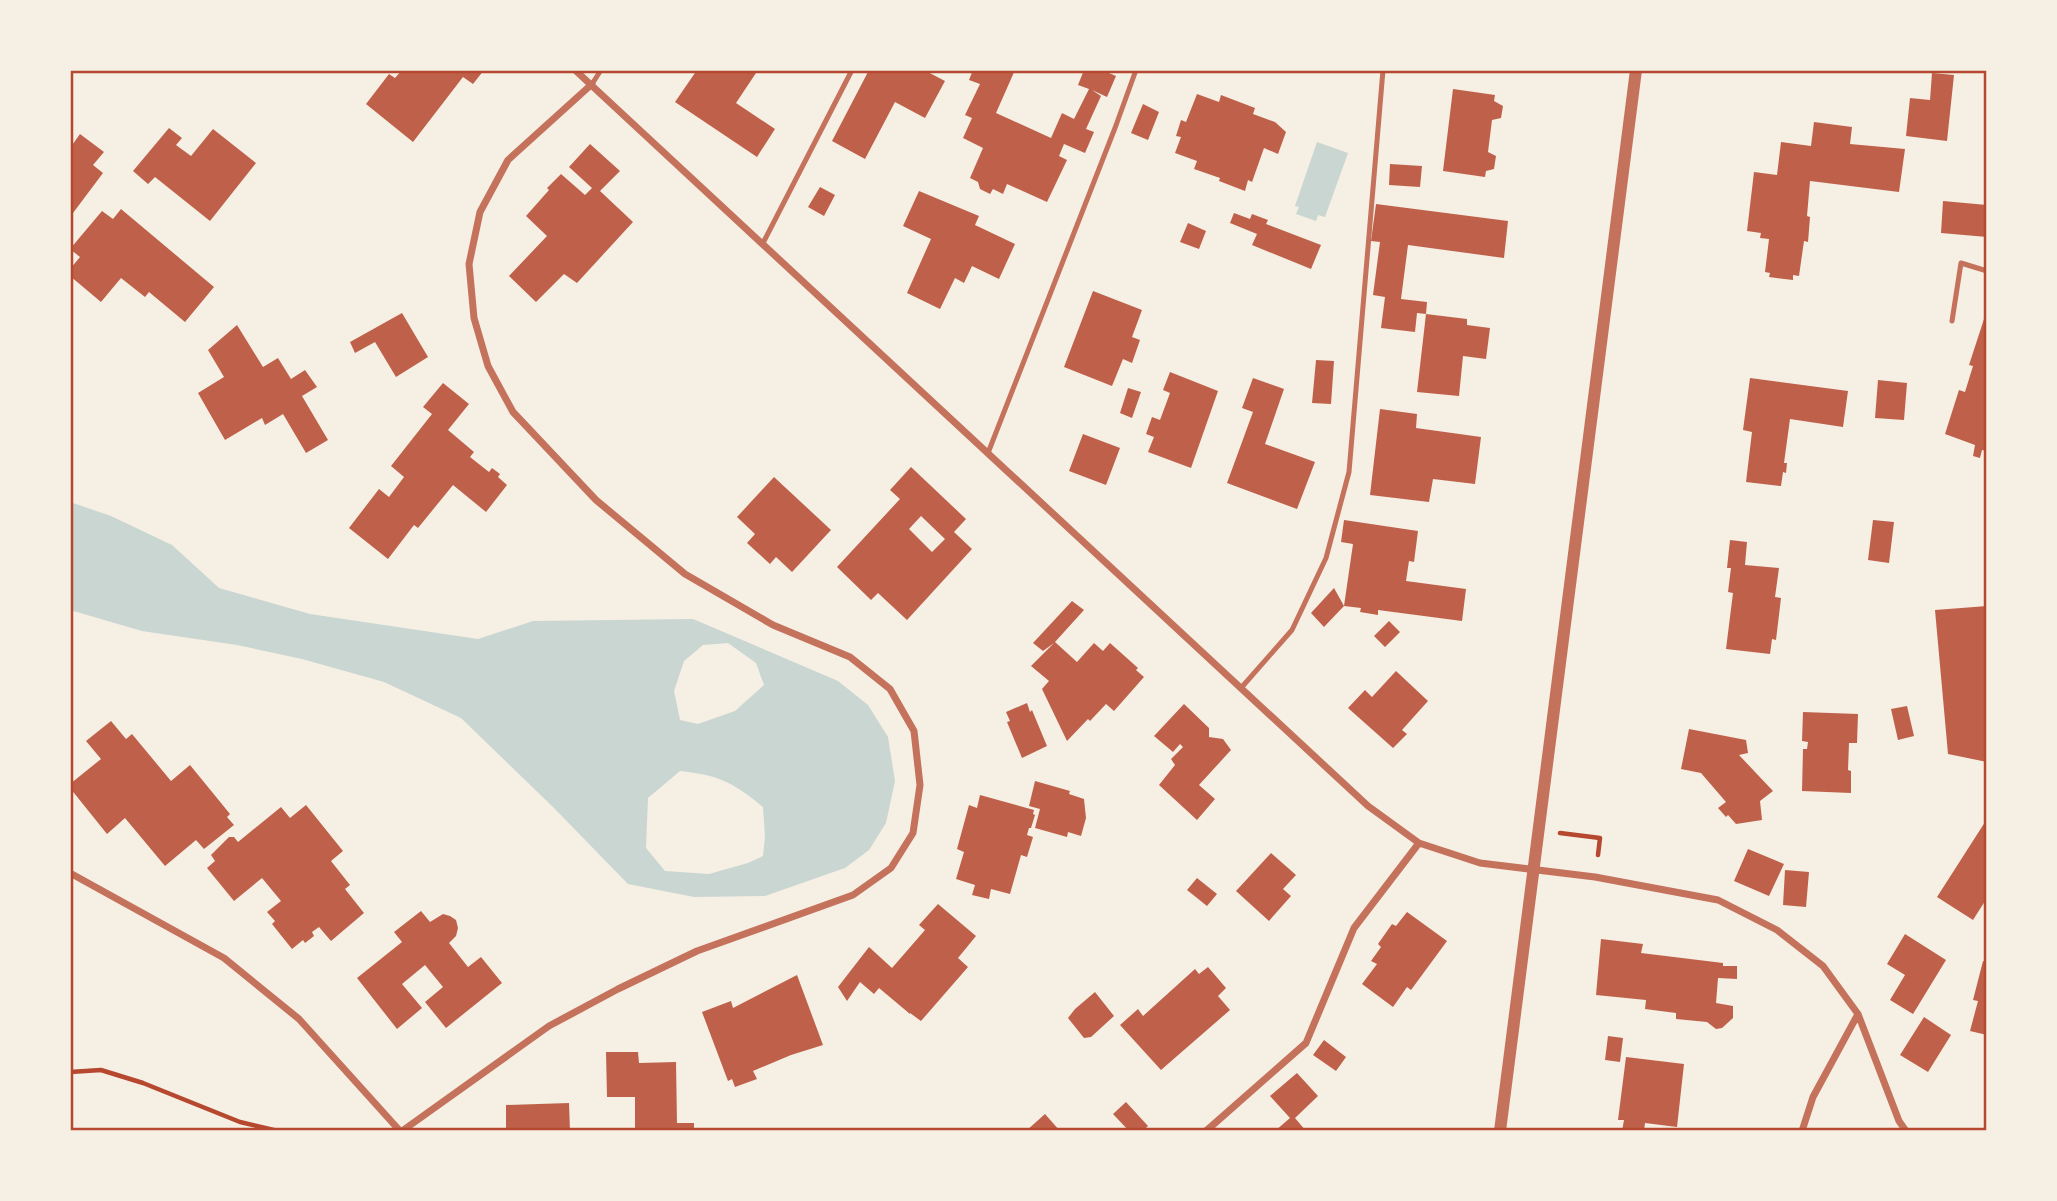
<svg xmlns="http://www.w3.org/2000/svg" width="2057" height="1201" font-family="'DM Sans',sans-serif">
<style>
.water{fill:#c9d6d2;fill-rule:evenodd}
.building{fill:#bf614a;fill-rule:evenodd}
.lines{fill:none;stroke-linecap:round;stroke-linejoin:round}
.path{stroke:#b5482f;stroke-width:4.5}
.service{stroke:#c5725c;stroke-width:5}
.minor{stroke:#c5725c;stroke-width:7}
.tertiary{stroke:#c5725c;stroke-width:12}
.neatline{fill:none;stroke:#b5482f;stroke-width:2.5}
</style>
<rect width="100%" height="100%" fill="#f6efe4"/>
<path class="water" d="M1317,142L1348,153L1325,217L1318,215L1316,221L1296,214L1299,207L1295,206Z
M70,502L111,516L172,545L219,588L310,614L478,639L533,621L693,619L838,681L868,705L888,737L895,781L886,823L869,850L845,868L765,896L694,897L628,884L553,807L461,718L384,682L302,659L237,645L142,631L70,610ZM728,643L756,663L764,685L735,711L698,724L680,720L674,691L684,661L703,645ZM680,771C718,775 733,782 763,807L765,837L763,856L748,863L709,874L665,871L646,848L648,798Z"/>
<path class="building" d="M402,70H484L473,84L463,77L413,142L366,104L389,74L395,78Z
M697,70H758L736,103L775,129L757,157L675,102Z
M869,70H924L945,81L925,118L895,102L865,159L832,141Z
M973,70H1015L996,113L1051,138L1062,113L1074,119L1089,89L1078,85L1084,70H1102L1116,76L1107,97L1092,90L1101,96L1086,129L1094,132L1085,153L1064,144L1059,156L1067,160L1047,202L1007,184L1003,194L993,189L990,194L980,189L978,182L970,178L983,148L963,138L972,118L965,115L980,84L969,80Z
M1932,73L1954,75L1947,141L1906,136L1910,98L1930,100Z
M1453,89L1495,95L1494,101L1503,106L1501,118L1492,120L1488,152L1496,156L1494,169L1486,171L1485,177L1443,171Z
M1197,94L1219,102L1221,95L1255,108L1253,114L1275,122L1286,132L1278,154L1264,148L1252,182L1248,180L1245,191L1219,181L1220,178L1194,169L1197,161L1175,153L1181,137L1176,136L1181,120L1186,122Z
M1143,104L1159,112L1148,140L1131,133Z
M1814,122L1852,127L1850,144L1905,149L1899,192L1810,181L1807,216L1810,217L1808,242L1804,241L1799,276L1793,275V280L1769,277L1770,273L1765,272L1769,239L1760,238L1761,233L1747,231L1754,172L1777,175L1781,142L1811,146Z
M169,128L182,138L176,145L191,156L213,129L256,163L210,221L155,177L148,184L133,171Z
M80,134L104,152L93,165L103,173L70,217V148Z
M590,144L620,171L600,191L633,222L577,283L564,274L536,302L509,276L547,236L526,216L549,190L547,188L561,174L585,195L592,188L569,167Z
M1390,164L1422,166L1420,187L1389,185Z
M820,187L835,195L824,216L808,207Z
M919,191L979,216L975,225L1015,244L999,279L972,266L964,283L955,278L940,309L907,293L931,239L903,226Z
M1943,201L1987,205V237L1941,233Z
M1376,204L1508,221L1504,258L1408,245L1401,299L1427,302L1426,314L1417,313L1415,332L1381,328L1385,297L1373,295L1380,242L1371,241Z
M121,209L214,287L185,322L149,292L145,297L121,278L101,302L70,276V269L80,257L70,249L102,211L113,219Z
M1234,213L1250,219L1252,214L1268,220L1266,224L1321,245L1311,269L1252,245L1257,234L1230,223Z
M1188,223L1206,231L1199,249L1180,242Z
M1093,291L1142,310L1132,337L1140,340L1132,363L1123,359L1112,386L1064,367Z
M402,313L428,357L396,377L375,342L355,353L350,342Z
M1426,314L1467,319V325L1490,328L1486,359L1463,356L1459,396L1417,392Z
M1984,319L1987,320V451L1982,450L1980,458L1973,456L1975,445L1945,434L1959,390L1965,392L1973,366L1969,365Z
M237,325L263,367L278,358L291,379L305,370L317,387L302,396L328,440L306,453L283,414L265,425L262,418L225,440L198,393L224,377L208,350Z
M1316,360L1334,361L1331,404L1312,403Z
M1170,372L1218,391L1191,468L1148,452L1154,437L1146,434L1152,417L1160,420L1170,393L1163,390Z
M1253,378L1284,389L1265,444L1315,462L1297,509L1227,483L1253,412L1242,408Z
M1750,378L1848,391L1843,427L1790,419L1784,463H1787L1786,473L1783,472L1781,486L1746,482L1752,432L1743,430Z
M1878,380L1907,383L1904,420L1875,418Z
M443,383L469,404L448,430L474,452L470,457L489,472L492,468L500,474L498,477L507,485L486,512L453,485L418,528L414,525L388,559L349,528L379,489L389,497L404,477L391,466L432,414L423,407Z
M1128,388L1141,392L1132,418L1120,413Z
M1380,409L1417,414L1416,428L1481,437L1475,484L1433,479L1429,502L1370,495Z
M1083,434L1120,448L1106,485L1069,471Z
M911,467L966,519L954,532L972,549L907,620L878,593L871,600L837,567L900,499L890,490ZM921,516L945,539L932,552L909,529Z
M774,477L831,530L792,572L776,557L770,564L747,543L755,534L737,517Z
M1344,520L1418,531L1414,562L1409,561L1406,581L1466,589L1462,621L1378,610V615L1360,612L1361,608L1344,606L1353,544L1341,542Z
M1873,520L1894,522L1889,563L1868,560Z
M1730,540L1747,542L1745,565L1779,568L1775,597L1781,598L1776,640L1772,639L1770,654L1726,649L1733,593L1728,592L1731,568H1727Z
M1334,588L1344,606L1324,627L1311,613Z
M1072,601L1084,610L1055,642L1077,662L1094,643L1103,651L1110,643L1138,668L1136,670L1144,677L1114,711L1106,704L1090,721L1088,719L1067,741L1042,689L1049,681L1031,666L1054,643L1043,651L1033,643Z
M1987,606V708H1985L1987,762L1948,754L1935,610Z
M1389,621L1400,632L1385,647L1374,636Z
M1396,671L1428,701L1402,730L1407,734L1393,748L1348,708L1365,690L1372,697Z
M1027,703L1030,712L1032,710L1047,746L1022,758L1007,722L1010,721L1006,712Z
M1184,704L1209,728V737L1223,739L1231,750L1199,785L1215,799L1197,820L1159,785L1175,765L1171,759L1183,747L1180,744L1173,752L1154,736Z
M1907,706L1914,736L1898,740L1891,709Z
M1803,712L1858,714L1857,743H1849L1848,770L1851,771V793L1802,791L1803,749H1807L1808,742L1802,741Z
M111,721L126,739L132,734L171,781L190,765L230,814L227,817L234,825L204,849L196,840L165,866L125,818L107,834L70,788V784L101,759L86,741Z
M1689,729L1746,740L1748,753L1739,755L1773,791L1760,801L1762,820L1736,824L1728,815L1726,817L1718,808L1726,802L1701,773L1681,769Z
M1035,781L1070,791L1069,794L1084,799L1086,818L1081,836L1068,832L1067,837L1035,828L1040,809L1029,806Z
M980,795L1034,810L1033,814L1035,815L1031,828H1029L1027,835L1033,837L1027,857L1021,855L1010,894L991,889L989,899L972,895L975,885L956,879L964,852L957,849L969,805L977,808Z
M306,805L343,851L331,861L350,885L345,889L364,913L331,941L319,927L312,932L314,936L305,943L303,940L292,949L272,924L275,921L267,912L281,901L262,878L234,901L207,868L215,861L211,855L229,837H234L238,842L281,807L290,818Z
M1987,819V898L1973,920L1937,897Z
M1748,849L1784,864L1769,896L1734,881Z
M1271,853L1296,875L1283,889L1291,896L1269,921L1236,891Z
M1785,870L1809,872L1806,907L1783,905Z
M1197,878L1217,894L1207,906L1187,890Z
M938,904L976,936L958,958L968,967L921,1021L910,1013V1014L879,988L874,994L860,982L847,1001L838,987L869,947L892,968L925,930L919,925Z
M421,911L430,922L443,914L450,916L456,920L458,928L456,936L449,943L468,967L481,957L502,983L446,1028L425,1002L443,987L425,965L402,984L422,1008L397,1029L357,978L402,942L394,932Z
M1407,912L1447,941L1411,990L1407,987L1393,1007L1362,984L1377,964L1371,961L1381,947L1378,944L1392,924L1396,926Z
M1905,934L1946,960L1913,1014L1890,1000L1905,975L1887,964Z
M1601,939L1643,944L1641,953L1723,963V966H1737V979L1718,978L1716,1003L1733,1006V1018L1722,1028L1716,1029L1707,1022L1676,1019V1013L1645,1009L1646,1000L1596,995Z
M1983,961L1987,962V1035L1970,1031L1978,1001L1973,1000Z
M1208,967L1226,988L1218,996L1230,1010L1161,1070L1120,1025L1138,1009L1143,1016L1195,969L1199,974Z
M797,975L823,1045L791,1055L753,1071L757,1079L735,1087L732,1079L728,1081L702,1012L731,1001L733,1008Z
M1095,992L1114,1016L1091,1037L1084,1038L1068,1018L1075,1009Z
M1924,1017L1951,1035L1928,1072L1900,1055Z
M1608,1036L1623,1038L1620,1062L1605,1060Z
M1324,1040L1346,1057L1336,1071L1313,1055Z
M606,1052H638L639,1063L676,1062L677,1123H694V1131H635V1097H607Z
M1626,1057L1684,1064L1677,1127L1645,1123L1644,1131H1622L1624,1120H1618Z
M1297,1073L1318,1096L1295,1118L1306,1131H1275L1290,1118L1270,1096Z
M1126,1102L1148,1126L1143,1131H1129L1113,1114Z
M569,1103L570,1131H506V1105Z
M1045,1114L1060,1131H1026Z"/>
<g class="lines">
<path class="path" d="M1560,833L1600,838L1598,855
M70,1072L101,1070L143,1083L240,1122L278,1131"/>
<path class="service" d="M592,84L601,70
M763,243L852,70
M1952,321L1961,263L1987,271
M988,453L1115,128L1136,70
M1241,688L1292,630L1326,558L1349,472L1383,70"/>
<path class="minor" d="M575,70L1368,806L1419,843L1480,863L1595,877L1718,900L1777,930L1823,966L1858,1014L1899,1121L1906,1131
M70,873L224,958L299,1019L400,1131
M402,1131L549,1026L618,989L697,951L853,895L891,868L913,833L920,785L914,731L890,689L850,657L773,625L685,574L596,500L513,412L488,366L474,318L469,264L480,212L508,160L592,84
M1206,1131L1306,1043L1354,928L1419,843
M1802,1131L1813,1097L1858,1014"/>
<path class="tertiary" d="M1500,1131L1636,70"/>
</g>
<rect width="2057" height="1201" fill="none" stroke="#f6efe4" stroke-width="144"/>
<rect x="72" y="72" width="1913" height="1057" class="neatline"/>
</svg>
